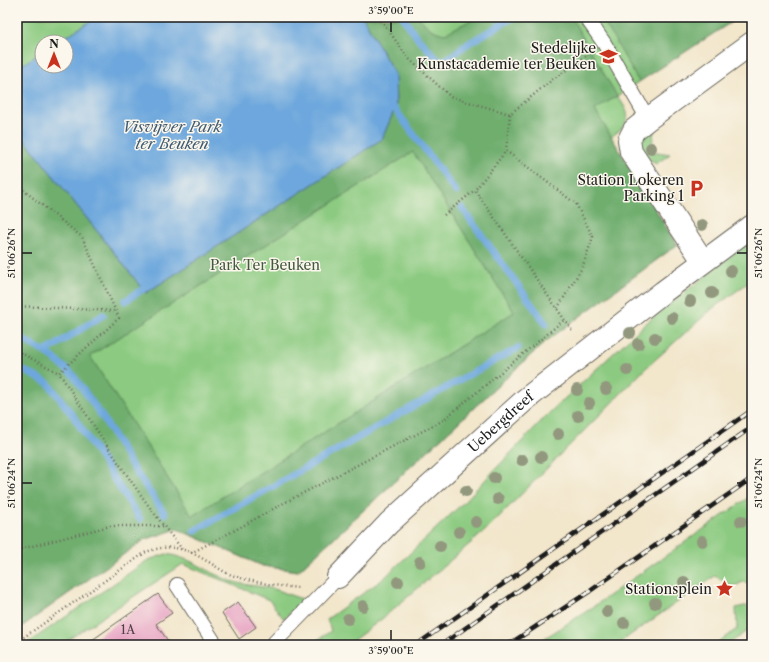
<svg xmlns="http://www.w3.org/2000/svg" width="769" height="662" font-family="'Libre Caslon Text',serif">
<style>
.green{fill:#8bca80;stroke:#54734e;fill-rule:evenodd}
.forest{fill:#70ae6e;stroke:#466545;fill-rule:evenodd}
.water{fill:#6da7dd;stroke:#44627c}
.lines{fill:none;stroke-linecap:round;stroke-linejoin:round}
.stream{stroke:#6da7dd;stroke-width:7}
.building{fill:#e8a7c5}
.service-casing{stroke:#676359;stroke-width:16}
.minor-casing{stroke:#676359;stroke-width:24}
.path{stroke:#676359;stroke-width:2.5;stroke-dasharray:1 3;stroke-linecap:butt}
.service{stroke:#fff;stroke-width:14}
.minor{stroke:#fff;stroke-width:22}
.rail-casing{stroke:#1c1c1c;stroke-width:4.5}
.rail{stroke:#fbf7ec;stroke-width:3;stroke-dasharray:9;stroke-linecap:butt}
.tree{fill:#92987e}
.ticks{fill:none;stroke:#1c1c1c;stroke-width:1.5}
.labels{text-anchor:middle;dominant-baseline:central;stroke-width:3;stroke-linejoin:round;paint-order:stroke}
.number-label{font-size:12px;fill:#4f3f46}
.poi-label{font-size:14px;fill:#1c1c1c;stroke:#fbf7ec;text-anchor:end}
.park-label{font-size:14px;fill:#43593f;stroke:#fbf7ec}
.street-label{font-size:14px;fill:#1c1c1c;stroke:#fbf7ec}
.water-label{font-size:15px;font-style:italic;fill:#405b73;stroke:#fbf7ec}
.neatline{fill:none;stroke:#1c1c1c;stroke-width:1.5}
.ticks-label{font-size:10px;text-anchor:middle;fill:#1c1c1c}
</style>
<rect width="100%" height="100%" fill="#fbf7ec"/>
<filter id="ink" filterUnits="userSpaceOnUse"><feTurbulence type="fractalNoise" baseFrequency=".025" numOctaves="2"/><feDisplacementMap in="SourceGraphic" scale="8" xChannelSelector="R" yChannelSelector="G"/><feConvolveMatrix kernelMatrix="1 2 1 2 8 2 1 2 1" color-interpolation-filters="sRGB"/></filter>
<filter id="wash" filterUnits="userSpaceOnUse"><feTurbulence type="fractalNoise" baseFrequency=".012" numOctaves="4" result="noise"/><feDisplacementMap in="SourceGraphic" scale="16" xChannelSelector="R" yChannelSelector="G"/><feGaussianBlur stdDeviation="0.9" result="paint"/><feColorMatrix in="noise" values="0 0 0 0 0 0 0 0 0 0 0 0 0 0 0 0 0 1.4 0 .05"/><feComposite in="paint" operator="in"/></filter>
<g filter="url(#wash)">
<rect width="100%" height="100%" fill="#f2e6cb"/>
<path class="green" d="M17,17H739L617,96C632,115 632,122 611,137L677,245L545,342L298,571L263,566L177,529L144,540L17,630ZM42,42H66V66H42Z
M655,126L651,151L670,154L656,164C646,158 640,150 638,138Z
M752,239V280L713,308L647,367L486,530L383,618L347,645H310L331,631L327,619L383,579L464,502L547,415L646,323Z
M752,495V529L750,531L752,533V583L743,582L733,587L715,576L616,645H534L587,611Z
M166,554C188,557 204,569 223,578C240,586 260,585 278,590C286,593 296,598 304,599L284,619L269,600L183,564L60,645H25L148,560Z
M744,606H747L752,611V634L747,631L727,645H714L737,629L736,608Z"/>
<path class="forest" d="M363,17H419C427,27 432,31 444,34L477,17H571L617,96L595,110L677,245L545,342L298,571L263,566L177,529L144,540L17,630V130L146,293L382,139L396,106L395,75ZM413,152L514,312L192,516L90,356Z
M599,17H739L639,82L609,30Z"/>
<path class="water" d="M97,17H363L395,75L396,106L382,139L146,293L17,130V68L42,52V66H66V42H57Z"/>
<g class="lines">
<path class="stream" d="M403,17L416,36L441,63L469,43L514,17
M395,109L456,192
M462,208L546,324
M125,301L143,289
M17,336L50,355L73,375L103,418L133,468L165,514
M45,352L103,315
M17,367L48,383L74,417L140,519
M194,531L465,377L518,348"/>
</g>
<g id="blocks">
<path class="building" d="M158,594L172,613L156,624L171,645H85Z
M238,602L256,627L239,639L222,613Z"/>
</g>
</g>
<g filter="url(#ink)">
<use href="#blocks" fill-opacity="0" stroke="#676359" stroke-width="1"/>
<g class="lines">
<defs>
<path id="service" d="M586,17L604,43L648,119
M177,585L216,645
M272,645L338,577"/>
<g id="minor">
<path d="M703,261L631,152L629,140L634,130L648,119L752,43"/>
<path id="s1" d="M338,577L389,523L526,399L663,292L752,226"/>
</g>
</defs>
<use href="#service" class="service-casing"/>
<use href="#minor" class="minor-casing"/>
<path class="path" d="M379,17L408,58L451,97L510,114L552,80L589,54
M510,114L506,151L475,190L573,332
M506,151L513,156L576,204L593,237L582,268L557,309
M17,185L82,237L119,318L59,373C99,433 137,494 182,549
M444,215L475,190
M17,306L115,311
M17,351L59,373
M17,550L110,526H163
M191,553L237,529L282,504L442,421L564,320
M17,642L146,552C168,544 184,547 205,560C213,564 220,570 229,574C249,582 277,586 299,588"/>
<use href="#service" class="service"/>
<use href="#minor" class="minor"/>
<defs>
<path id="rail" d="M416,645L752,410
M441,645L752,427
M508,645L590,591L752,478"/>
</defs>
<use href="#rail" class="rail-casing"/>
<use href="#rail" class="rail"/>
</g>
<g class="tree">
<circle cx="651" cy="148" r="6"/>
<circle cx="702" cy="225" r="6"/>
<circle cx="731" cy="271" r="6"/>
<circle cx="712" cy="293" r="6"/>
<circle cx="690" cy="301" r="6"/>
<circle cx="672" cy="318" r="6"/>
<circle cx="630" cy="333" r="6"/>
<circle cx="655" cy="338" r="6"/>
<circle cx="638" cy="344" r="6"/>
<circle cx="627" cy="370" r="6"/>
<circle cx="606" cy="389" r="6"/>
<circle cx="577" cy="390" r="6"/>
<circle cx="589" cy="403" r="6"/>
<circle cx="578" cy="416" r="6"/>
<circle cx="558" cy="434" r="6"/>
<circle cx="541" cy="457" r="6"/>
<circle cx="522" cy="460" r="6"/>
<circle cx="494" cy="478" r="6"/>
<circle cx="466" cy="491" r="6"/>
<circle cx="498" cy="499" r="6"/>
<circle cx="741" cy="521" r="6"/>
<circle cx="476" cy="522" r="6"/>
<circle cx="459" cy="532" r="6"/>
<circle cx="702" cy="541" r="6"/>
<circle cx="440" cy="546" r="6"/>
<circle cx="420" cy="562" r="6"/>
<circle cx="398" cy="582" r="6"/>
<circle cx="684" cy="582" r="6"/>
<circle cx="655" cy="603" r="6"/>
<circle cx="363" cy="606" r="6"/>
<circle cx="607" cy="612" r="6"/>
<circle cx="348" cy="619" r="6"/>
<circle cx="624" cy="623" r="6"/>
</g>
</g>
<path class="ticks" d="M391,22V32M22,253H32M737,253H747M22,483H32M737,483H747M391,630V640"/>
<defs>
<symbol id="school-bare" viewBox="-9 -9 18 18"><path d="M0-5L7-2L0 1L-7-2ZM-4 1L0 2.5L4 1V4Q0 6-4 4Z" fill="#c8321e" stroke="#fbf7ec" stroke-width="2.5" paint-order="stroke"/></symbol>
<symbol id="parking-bare" viewBox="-9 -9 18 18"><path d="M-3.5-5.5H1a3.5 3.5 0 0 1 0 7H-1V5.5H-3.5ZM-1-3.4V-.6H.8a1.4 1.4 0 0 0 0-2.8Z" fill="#c8321e" stroke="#fbf7ec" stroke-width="2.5" paint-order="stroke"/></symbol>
<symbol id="sight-bare" viewBox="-9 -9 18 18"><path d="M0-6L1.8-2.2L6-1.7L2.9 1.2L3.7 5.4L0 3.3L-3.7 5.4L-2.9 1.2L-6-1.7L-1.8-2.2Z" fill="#c8321e" stroke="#fbf7ec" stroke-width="2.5" paint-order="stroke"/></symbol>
</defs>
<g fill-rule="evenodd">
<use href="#school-bare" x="596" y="44" width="25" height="25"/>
<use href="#parking-bare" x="684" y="176" width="25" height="25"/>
<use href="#sight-bare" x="712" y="576" width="25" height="25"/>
</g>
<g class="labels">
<g class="number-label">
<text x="128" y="629">1A</text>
</g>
<g class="poi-label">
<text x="596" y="48">Stedelijke<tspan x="596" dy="16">Kunstacademie ter Beuken</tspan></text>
<text x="684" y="180">Station Lokeren<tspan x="684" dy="16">Parking 1</tspan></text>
<text x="712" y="589">Stationsplein</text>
</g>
<g class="park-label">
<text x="265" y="265">Park Ter Beuken</text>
</g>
<g class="street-label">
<text stroke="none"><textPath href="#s1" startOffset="225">Uebergdreef</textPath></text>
</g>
<g class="water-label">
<text x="172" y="126">Visvijver Park<tspan x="172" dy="17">ter Beuken</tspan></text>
</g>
</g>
<rect width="769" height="662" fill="none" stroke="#fbf7ec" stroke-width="44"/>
<g transform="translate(54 54)"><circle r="19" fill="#fbf7ec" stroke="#a29f99"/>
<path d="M0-3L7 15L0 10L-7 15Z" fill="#c8321e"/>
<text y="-6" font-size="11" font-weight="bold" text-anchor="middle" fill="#1c1c1c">N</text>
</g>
<rect x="22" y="22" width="725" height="618" class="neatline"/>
<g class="ticks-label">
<text x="391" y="14">3°59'00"E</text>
<text transform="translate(11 253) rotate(-90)" y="4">51°06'26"N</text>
<text transform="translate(758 253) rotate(-90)" y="4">51°06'26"N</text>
<text transform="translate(11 483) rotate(-90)" y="4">51°06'24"N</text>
<text transform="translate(758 483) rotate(-90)" y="4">51°06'24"N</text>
<text x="391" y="654">3°59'00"E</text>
</g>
</svg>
